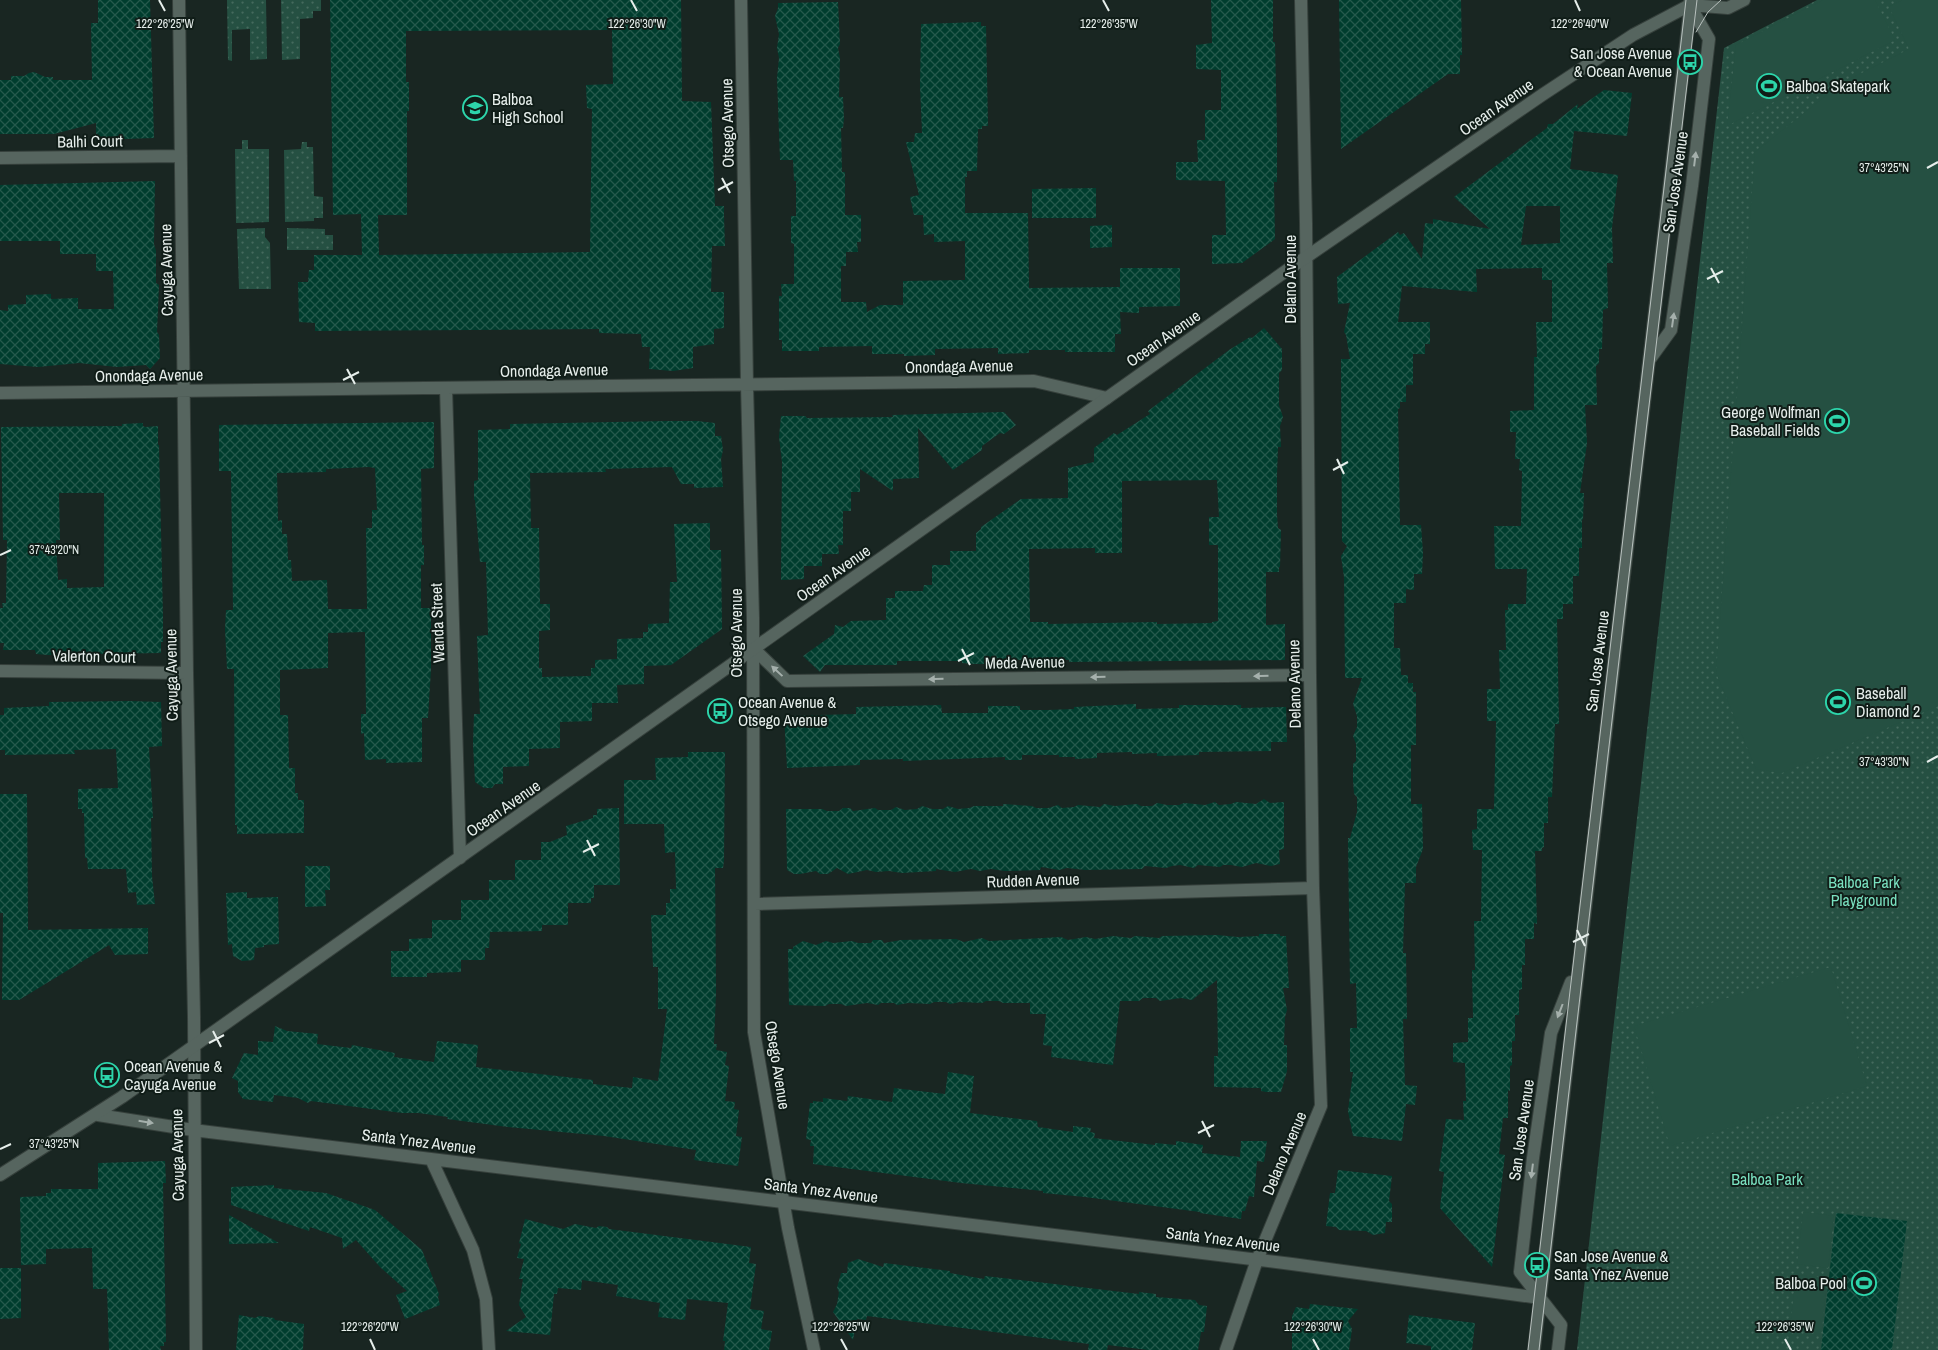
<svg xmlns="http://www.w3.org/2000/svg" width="1938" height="1350" font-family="'Archivo Narrow',sans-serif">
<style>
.grass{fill:url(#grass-dots)}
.garden{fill:#255042}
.building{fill:url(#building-cross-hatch);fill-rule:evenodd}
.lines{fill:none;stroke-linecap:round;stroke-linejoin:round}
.street-casing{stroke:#36403c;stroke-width:14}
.secondary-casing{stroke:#36403c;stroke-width:14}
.street{stroke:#56655f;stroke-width:12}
.secondary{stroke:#56655f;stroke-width:12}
.tram{stroke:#b8c1be;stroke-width:1}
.oneway{fill:#a5b0ac}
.ticks{fill:none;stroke:#e6eeeb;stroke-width:2}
.labels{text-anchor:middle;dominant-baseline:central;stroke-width:4;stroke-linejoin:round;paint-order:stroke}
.poi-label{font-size:16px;fill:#e6eeeb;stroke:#101d18;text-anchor:start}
.street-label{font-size:16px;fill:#e6eeeb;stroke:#101d18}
.park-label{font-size:16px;fill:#7ae1c0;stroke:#101d18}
.ticks-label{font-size:12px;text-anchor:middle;fill:#e6eeeb;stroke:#101d18;stroke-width:4;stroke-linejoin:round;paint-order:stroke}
</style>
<defs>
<pattern id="grass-dots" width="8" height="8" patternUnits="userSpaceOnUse" patternTransform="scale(1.25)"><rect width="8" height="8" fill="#255042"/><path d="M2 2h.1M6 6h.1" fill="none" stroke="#456a5d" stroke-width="1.8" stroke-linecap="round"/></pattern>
<pattern id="building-cross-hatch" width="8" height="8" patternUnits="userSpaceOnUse" patternTransform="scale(1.25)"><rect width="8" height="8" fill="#003d2e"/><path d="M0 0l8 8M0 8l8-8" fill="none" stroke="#25594c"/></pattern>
</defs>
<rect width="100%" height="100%" fill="#192622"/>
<path class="grass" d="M227,0H266L267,59L250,60V29L232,30V61L228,60Z
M281,0H321V11H313V18L300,19V59L282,60Z
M1817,0H1938V1350H1577L1724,48Z
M242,140H248V149H269V222L236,223L235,149H242Z
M302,142H307V147H313L314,196L323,197V218H314V221L285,222L284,150L301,149Z
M265,228V237L270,243L271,289H239L237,229Z
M287,228L325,229V235H333V250H287Z"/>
<path class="garden" d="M1823,0H1875L1895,40L1727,126L1736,45Z
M1902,0H1938V706L1782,773L1756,769L1716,673L1755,152L1842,83L1909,49L1889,7Z
M1831,967L1867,1086L1670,1146L1634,1026Z
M1803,1212L1834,1216L1828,1268L1797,1264Z
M1796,1275L1827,1278L1822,1330L1790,1327Z"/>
<path class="building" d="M98,0H150L154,138L96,140V123L54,134H0V80H11V76H24L29,73L34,72L45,77H53V80H92L91,23H98Z
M330,0H681L682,101L711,102L715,206H724V216L725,246H712L711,292H724V328L714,329V344L693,347V368L673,371L649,369L650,347H642L641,334L599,333V329L315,331V323L299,322L298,282H308L309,270H314V255H362L361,214L333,215ZM612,30L613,84L586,85L587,108L592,109L590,252L379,255L378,215H407V111H409V82H406V31Z
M1211,0H1273V42H1275L1277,135V182H1274L1275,239L1242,263L1212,264V235H1226L1225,181L1176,180V162H1198L1197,140H1205V110H1221V70L1196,69V45L1212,43Z
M1339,0H1461L1462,55H1460V74H1448L1341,149Z
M838,2L840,44L838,48L840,58L839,97H843L844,119L843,128H841L842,172H845V215H861V242H857L858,252H846V266H841V302H866L867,312L880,305H903V281L965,280V241L934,242V234L924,235L923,215H914L910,197L919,195L906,142H914L915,133H922L920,86L921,24L981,22V26H986L988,126H982V129H978L977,171H967V177H965V213H1028L1029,288L1120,287V268H1180V306L1139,307V313L1120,312L1121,334H1115V352H1065V350H1029V353L998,354V348L935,349V355L904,356V354H872V346L819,347V351H782V340H779V296H782L781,284H794V244L791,243V216H796V181H794L793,160H780L777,78L779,58L777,48L779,34L775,16L778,8V3Z
M1604,90L1632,93L1627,136L1574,131L1570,169L1618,175L1612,228L1613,263H1607L1608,308L1603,310L1602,349H1599V363L1596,366L1597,405H1585L1587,443L1580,493H1584L1583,520L1582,519V548H1579V576H1573V604H1563V619H1557L1559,724H1555L1552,797H1548V823H1544V847L1542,848V851H1535L1537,924L1534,923V939H1525V965H1522V989L1519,990V1015H1515V1041H1512V1065L1510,1066V1091L1508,1090V1118H1503L1499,1154L1505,1155L1492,1267L1440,1208L1444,1172L1439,1171L1446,1119L1464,1120L1463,1101H1466L1465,1063L1453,1062V1043L1468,1042V1018H1473L1472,970H1475L1474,921H1481L1482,850H1473L1472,830L1477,829V809H1494L1496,721H1487V689H1500L1499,650H1506L1505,610H1508V604H1526L1527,569H1495L1494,526H1521L1522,471L1519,470L1520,459H1515L1516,432H1510V411L1534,410V357H1537L1536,322H1552V280H1542V268L1476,269L1477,292L1402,286L1398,322H1430V344H1425V354H1413V385H1406V402H1400V408L1398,409L1400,525H1421L1423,553L1422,574H1414V590L1406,589V603H1394V648H1400L1401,675H1408V683H1413V692H1416V745H1411V804H1422L1423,849L1416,867V883H1405L1403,953H1406L1407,1019H1403L1405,1085L1417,1086L1415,1105L1406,1104L1402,1141L1353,1136L1348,1111L1353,1072H1350V1028H1357L1356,983L1350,984L1348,838H1350L1357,812V797L1354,794L1353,780V764L1356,761V744L1353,736L1357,727V716L1353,704L1362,678H1345L1344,577L1341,556L1347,546L1342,541L1341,359H1350L1346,335L1344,332L1350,303L1338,304L1337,277L1398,232L1400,235L1404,233L1422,259L1425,223L1433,224V219L1490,229L1454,197L1547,128L1548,124H1553L1578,104L1577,109ZM1526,206H1560V243L1521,245Z
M155,181L154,244L156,251V283L159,285L157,332L159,335L160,358L150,369L146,365L117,367L79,363L38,367L0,364V310L8,311V305L26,304V295L51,294V299L78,298V309H114L113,271H96V254H60V241H0V185Z
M1096,188V218H1032V189Z
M1112,225V247L1090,248V226Z
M1264,328L1282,349V370L1279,373V405L1283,417L1280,426L1281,447H1278L1277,474V515L1278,528L1281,530L1280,567H1279V572H1266V625L1285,624V660L1069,662V660H1004V664H974L962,663V661H897V665H825L820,672L803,656L834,634L835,625L843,627L851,621L886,620V598H895V591H923L924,585H932V565H950V551H976V533L981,529V527L1021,499L1068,498V468L1094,462V448L1114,433L1117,435L1150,414L1148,411L1229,350L1250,337L1252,338ZM1217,480L1219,517H1209V545H1218V621L1212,622V623L1157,624V622L1048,624V622H1030L1029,549L1095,548V553H1122V481Z
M1004,412L1016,425L1004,434L1000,433L982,446V450L953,470L918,428L919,478L893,479V491L860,469V492H851V511H843V545H838L839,554H822V566H804V579L781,580L782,462L779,437L781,416H805L807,418L893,417L892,415Z
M667,421H697L715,423V436H721L723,450L721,459L723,487L694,488V484H681L672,467L605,469L606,472L530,473L531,528H539L540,604H550V630L539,631V668H542V677L591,676V668H595V660L617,659V639L643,638V632H648V624L669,623L670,582H677L674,524L710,523V550H721L722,629L671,665L644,666V684L617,685L618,703H592V721L560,722V748L529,749V766L503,767V784H495L492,788H484L475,782L473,744L474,714H480L477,636L488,635L486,562H480L475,500H474V481L478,480V430L510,429V424Z
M434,422V468L421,469L422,545H424V565H421V608H431V669L428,718H422V762L386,763V759L365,760L364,733L361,734V714H366L365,632L328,633V668L280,670V715H288L289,768H295V793H298V800H304V833L237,834V825H235L234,669H227L225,629L226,610H233L231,471H219V425ZM369,467L375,468L377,510H372V528H366L367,609H328L327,580L292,581L291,560H288L287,534H282V520L278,521L277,473L326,472V469Z
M143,423V426L145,427L158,426V445H159L163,617V642H161V653L48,655L36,654L35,650H3L4,643H0V608H3L2,603H6L7,540H3L1,427L122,426V424ZM59,493H104V587L67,588V579L58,580L56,540H60Z
M130,701L161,702L162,746L149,747L153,818H151L152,876L155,904L137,905L136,892L128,893L126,869H88L87,858H85L84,813H82V809H78V789L118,788L116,749L74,750L75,754L5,755V750H0V715H4V708L49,706V702Z
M1136,704V709L1179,708V705H1241V708L1286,707L1287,742H1271V751L1199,752V755L1157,756V753L1132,754V752L1097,753V758L1075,759V757H1059V755H1022V760H1005V757L903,761V759L860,760V765L787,768L784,716L856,714V707L941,705L942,713H988V706H1020V710H1048L1074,709V707Z
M688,752H725L724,861L723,868H715L716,992L714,1044H717L716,1050L727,1052L725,1065L729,1066L725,1101L735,1102L734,1109L739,1110L736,1136L742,1137L738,1166L694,1160L696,1150L604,1136L508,1127L447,1119L448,1117L418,1113H402L311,1101L308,1103L298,1098L274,1095L273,1102L243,1099L238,1092V1081L232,1078L244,1053L258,1055V1041L273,1042L275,1026L287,1031L318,1034L317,1044L351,1048L352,1045L395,1053L394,1057L434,1062L437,1041L478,1045L476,1067L593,1080V1084L632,1088L633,1077L658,1081L667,1009H658V967H653L651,915H666V903H670V889H676L675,852L665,853L664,824H624V780H656L655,758L688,757Z
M0,794H27L28,930L148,928V954L115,955L109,945L19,1000H2L3,913H0Z
M1264,799L1270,803L1284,802V849L1279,850L1280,864L1271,866L1256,863L1242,867L1231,865H1223L1220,867L1198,865L1194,868L1180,865L1172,866L1166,868L1145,866L1142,869L1085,870L1067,868L1059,870L1041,867L1040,870L1005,871L991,869L980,871L971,869L955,872L936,869V871L902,873L889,871L876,872L867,870L848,874L837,868L828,874H820L816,871L800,874H794L787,870L786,809H822L827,811H839L843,808H850L853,811L875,808L878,810H891L896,807L905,810L917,809L922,806L932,809H943L948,806L958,809L969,808L974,806H1003V804L1032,806L1036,808H1048L1058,805L1062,808L1074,807L1078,805L1100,807L1104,804L1115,806L1137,804L1141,806H1152L1157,803L1167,805H1179L1184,803L1205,805L1215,802L1219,805L1231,804L1236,802L1256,804Z
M619,808L620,885H594V898H591V903H568V925H542V931L490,932L489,948H485V960H461V972L427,973V977H391V951H409V939L432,938V920H461V900H489V880H515V860H541V842H550L567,835L566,826L593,818V815H597V809Z
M305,866H330V890H325L326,906L305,907Z
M247,892V898L278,897L279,944L264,945V947L255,948L254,960L242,961L233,956L232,944L228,945L226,893Z
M1259,934H1280V936H1286L1289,988H1283L1287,1010L1285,1017L1284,1045H1287V1071L1281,1092H1266L1261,1091V1088L1214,1087V1056H1218L1217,980L1192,1000L1181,998L1160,1001L1156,998H1143L1139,1001H1120L1113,1065L1051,1057L1052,1046L1043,1045L1046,1014H1030V1003H1003L999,1001H986L982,1003L960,1002L950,1004L946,1002H934L930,1004L908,1003L897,1005L894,1003H881L878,1005L867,1003L846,1006L841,1004H829L825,1006L789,1005L788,949H793V947L803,941L816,945L826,941L833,943L852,941L858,943H871L873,940H882L884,943L901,940L956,939L964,942L982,938L989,941L1061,937L1068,940L1086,937L1095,939L1113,936L1131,938L1135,936L1159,938L1162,936L1217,935L1238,937L1259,936Z
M948,1072L974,1076L970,1113L1037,1121L1038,1127L1073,1132V1126L1091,1128L1090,1132L1095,1133L1094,1138L1155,1145V1143L1176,1145V1141L1203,1145L1202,1153L1240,1157L1241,1141H1267L1264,1162L1257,1161L1254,1197L1249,1196L1245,1211H1242L1241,1219L1200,1213V1212L1085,1197L1043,1193V1191L961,1183L813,1164L814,1146H810L811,1140L806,1139L810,1103H813V1101L823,1102V1098L847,1101L848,1096L892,1102L894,1088L945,1094Z
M165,1161L166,1183H163L166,1342H164V1346H160L161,1350H109L107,1289H93L92,1248L46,1249V1264L21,1265L20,1197L46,1196V1193H51V1189H98V1163Z
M1338,1170L1392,1176L1389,1201L1392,1204V1222H1386L1385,1233L1373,1235L1366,1231L1339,1230L1336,1227L1326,1226L1330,1193H1335Z
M274,1185V1188L326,1193L375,1210L422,1250L439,1294L438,1297L440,1305L405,1319L396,1295L407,1291L380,1267L356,1240L343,1249L342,1238L310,1227L309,1231L231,1205V1187Z
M1836,1213L1907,1221L1892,1350H1821Z
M229,1215L279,1243L229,1244Z
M525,1219L563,1229L575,1224L596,1228L599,1226L607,1227L609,1229L751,1247L749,1263L756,1264L750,1309L764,1311L761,1329L772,1331L769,1350H724L725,1341H723L728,1303L687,1299L685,1320L658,1317L660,1303L616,1296L618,1285L582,1280L581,1290L558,1288L557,1294H554L550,1335L506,1331L526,1317L519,1305L523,1279H519L524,1259L517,1258L521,1244L519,1243Z
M858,1259L883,1267L884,1263L950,1271V1273L984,1279L985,1276L1139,1294V1292L1156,1294V1297L1195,1300L1199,1305L1207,1306L1204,1332H1201L1198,1350H1148L1108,1345L1107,1350H1088L1089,1344L867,1316L866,1320L857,1319L853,1340L833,1312L837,1304L839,1292L837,1288L841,1273H847L848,1263Z
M0,1268H21V1318L0,1319Z
M1310,1304L1358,1309L1348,1321L1352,1329L1349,1350H1292V1316L1296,1307L1309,1309Z
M239,1315L255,1318L259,1316L274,1318L275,1320L304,1324L303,1350H236Z
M1409,1315L1475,1323L1472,1350H1431V1346L1406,1343Z"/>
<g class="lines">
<defs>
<path id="street" d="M179,0L187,673L194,1017L196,1350
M741,0L747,385L753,618L754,1032L788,1228L814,1350
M0,158L181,156
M446,388L460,858
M0,393L1034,381L1107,398
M754,649L787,681L1310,675
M0,671L187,673
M754,904L1313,888
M98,1115L193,1130L1292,1264L1540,1298
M431,1159L473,1250L486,1299L489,1350
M1226,1350L1257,1260L1321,1106L1313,888L1310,675L1306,223L1301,0"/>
<path id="secondary" d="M1690,5L1728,8L1744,0
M1650,359L1671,330L1692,186L1709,39L1689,4
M0,1175L122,1097L1283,273L1542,95L1633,35L1690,5L1696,0
M1534,1350L1691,0
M1558,1350L1561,1325L1520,1272L1533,1158L1551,1033L1571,982"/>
</defs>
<use href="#street" class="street-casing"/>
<use href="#secondary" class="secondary-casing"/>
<use href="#street" class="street"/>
<use href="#secondary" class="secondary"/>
<path class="tram" d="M1696,32L1708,12L1721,0
M1528,1350L1686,0
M1539,1350L1624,617L1697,0"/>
</g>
<defs><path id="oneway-solid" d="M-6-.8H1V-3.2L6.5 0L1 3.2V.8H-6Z" transform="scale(1.25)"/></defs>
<g class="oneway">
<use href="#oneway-solid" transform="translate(1695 159) rotate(-83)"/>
<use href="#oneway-solid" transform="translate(1673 320) rotate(-82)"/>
<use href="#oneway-solid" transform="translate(777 671) rotate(-137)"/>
<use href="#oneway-solid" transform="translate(1261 676) rotate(179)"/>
<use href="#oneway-solid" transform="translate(1098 677) rotate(179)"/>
<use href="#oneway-solid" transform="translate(936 679) rotate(179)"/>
<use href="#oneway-solid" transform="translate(1560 1011) rotate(111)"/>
<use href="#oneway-solid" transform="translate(146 1122) rotate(9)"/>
<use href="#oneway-solid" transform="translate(1532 1171) rotate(97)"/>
</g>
<path class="ticks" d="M159,0L165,11M631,0L637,11M1103,0L1109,11M1575,0L1580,11M1927,168L1938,162M722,178L730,193M718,190L733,182M1711,268L1719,283M1707,279L1723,271M347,369L355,384M343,380L359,372M1337,459L1344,474M1333,470L1348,462M0,555L11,550M962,649L970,665M958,661L974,653M1927,762L1938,756M587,840L595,856M583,852L599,844M1577,930L1585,946M1573,942L1589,934M213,1031L221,1047M209,1043L224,1035M1202,1121L1210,1137M1198,1133L1214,1125M0,1149L11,1144M370,1339L375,1350M841,1339L847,1350M1313,1339L1319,1350M1785,1339L1791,1350"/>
<defs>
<symbol id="bus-ring" viewBox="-11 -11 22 22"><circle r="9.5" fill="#101d18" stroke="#2dd5ab" stroke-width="1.5"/><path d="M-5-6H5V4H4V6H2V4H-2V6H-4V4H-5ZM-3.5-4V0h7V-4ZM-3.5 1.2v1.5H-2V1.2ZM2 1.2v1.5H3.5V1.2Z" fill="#2dd5ab"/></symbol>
<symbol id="stadium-ring" viewBox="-11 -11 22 22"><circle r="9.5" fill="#101d18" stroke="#2dd5ab" stroke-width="1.5"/><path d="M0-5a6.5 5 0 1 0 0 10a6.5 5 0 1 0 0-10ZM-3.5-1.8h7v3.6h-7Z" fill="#2dd5ab"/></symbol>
<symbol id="school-ring" viewBox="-11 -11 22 22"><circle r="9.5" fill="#101d18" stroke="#2dd5ab" stroke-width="1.5"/><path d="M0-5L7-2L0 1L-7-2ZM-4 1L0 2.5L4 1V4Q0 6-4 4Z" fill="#2dd5ab"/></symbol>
</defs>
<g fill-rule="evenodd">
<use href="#bus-ring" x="1676" y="48" width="28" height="28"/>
<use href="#stadium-ring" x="1755" y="72" width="28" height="28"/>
<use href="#school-ring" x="461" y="94" width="28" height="28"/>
<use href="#stadium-ring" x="1823" y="407" width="28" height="28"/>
<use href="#stadium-ring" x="1824" y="688" width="28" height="28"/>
<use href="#bus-ring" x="706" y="697" width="28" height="28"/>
<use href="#bus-ring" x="93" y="1061" width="28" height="28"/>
<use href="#bus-ring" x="1523" y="1251" width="28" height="28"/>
<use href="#stadium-ring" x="1850" y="1269" width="28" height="28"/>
</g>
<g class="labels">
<g class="poi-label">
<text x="1672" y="53" text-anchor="end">San Jose Avenue<tspan x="1672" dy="18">&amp; Ocean Avenue</tspan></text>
<text x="1786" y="86">Balboa Skatepark</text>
<text x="492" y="99">Balboa<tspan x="492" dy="18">High School</tspan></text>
<text x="1820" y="412" text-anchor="end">George Wolfman<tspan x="1820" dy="18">Baseball Fields</tspan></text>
<text x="1856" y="693">Baseball<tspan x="1856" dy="18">Diamond 2</tspan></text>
<text x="738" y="702">Ocean Avenue &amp;<tspan x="738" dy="18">Otsego Avenue</tspan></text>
<text x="124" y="1066">Ocean Avenue &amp;<tspan x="124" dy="18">Cayuga Avenue</tspan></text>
<text x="1554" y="1256">San Jose Avenue &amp;<tspan x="1554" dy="18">Santa Ynez Avenue</tspan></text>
<text x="1846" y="1283" text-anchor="end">Balboa Pool</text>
</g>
<g class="street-label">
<text transform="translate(1496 107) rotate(-35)">Ocean Avenue</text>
<text transform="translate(727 123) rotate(-91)">Otsego Avenue</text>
<text transform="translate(90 141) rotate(-1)">Balhi Court</text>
<text transform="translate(1675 182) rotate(-82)">San Jose Avenue</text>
<text transform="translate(166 270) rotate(-91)">Cayuga Avenue</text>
<text transform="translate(1290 279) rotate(-90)">Delano Avenue</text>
<text transform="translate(1163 338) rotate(-35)">Ocean Avenue</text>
<text transform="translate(959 366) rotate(-1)">Onondaga Avenue</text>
<text transform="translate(554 370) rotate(-1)">Onondaga Avenue</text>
<text transform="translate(149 375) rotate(-1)">Onondaga Avenue</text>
<text transform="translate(833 573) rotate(-35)">Ocean Avenue</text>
<text transform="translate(437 623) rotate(-92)">Wanda Street</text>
<text transform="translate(736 633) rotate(-90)">Otsego Avenue</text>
<text transform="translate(94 656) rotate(1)">Valerton Court</text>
<text transform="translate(1597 661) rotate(-83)">San Jose Avenue</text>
<text transform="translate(1025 662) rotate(-1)">Meda Avenue</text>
<text transform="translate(171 675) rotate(-91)">Cayuga Avenue</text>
<text transform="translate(1294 684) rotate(-91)">Delano Avenue</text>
<text transform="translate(503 808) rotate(-35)">Ocean Avenue</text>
<text transform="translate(1033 880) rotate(-2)">Rudden Avenue</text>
<text transform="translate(778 1065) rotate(81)">Otsego Avenue</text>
<text transform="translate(1521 1130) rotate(-82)">San Jose Avenue</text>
<text transform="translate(419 1141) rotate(7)">Santa Ynez Avenue</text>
<text transform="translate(1284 1153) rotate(-67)">Delano Avenue</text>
<text transform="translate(177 1155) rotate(-91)">Cayuga Avenue</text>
<text transform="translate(821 1190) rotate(7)">Santa Ynez Avenue</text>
<text transform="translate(1223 1239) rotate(7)">Santa Ynez Avenue</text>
</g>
<g class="park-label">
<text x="1864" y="882">Balboa Park<tspan x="1864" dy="18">Playground</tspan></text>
<text x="1767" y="1179">Balboa Park</text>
</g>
</g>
<g class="ticks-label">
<text x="165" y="28">122°26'25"W</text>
<text x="637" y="28">122°26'30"W</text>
<text x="1109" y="28">122°26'35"W</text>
<text x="1580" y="28">122°26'40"W</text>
<text x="1884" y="172">37°43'25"N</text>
<text x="54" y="554">37°43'20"N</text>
<text x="1884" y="766">37°43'30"N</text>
<text x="54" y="1148">37°43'25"N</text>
<text x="370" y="1331">122°26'20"W</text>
<text x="841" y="1331">122°26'25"W</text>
<text x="1313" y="1331">122°26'30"W</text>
<text x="1785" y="1331">122°26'35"W</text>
</g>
</svg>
